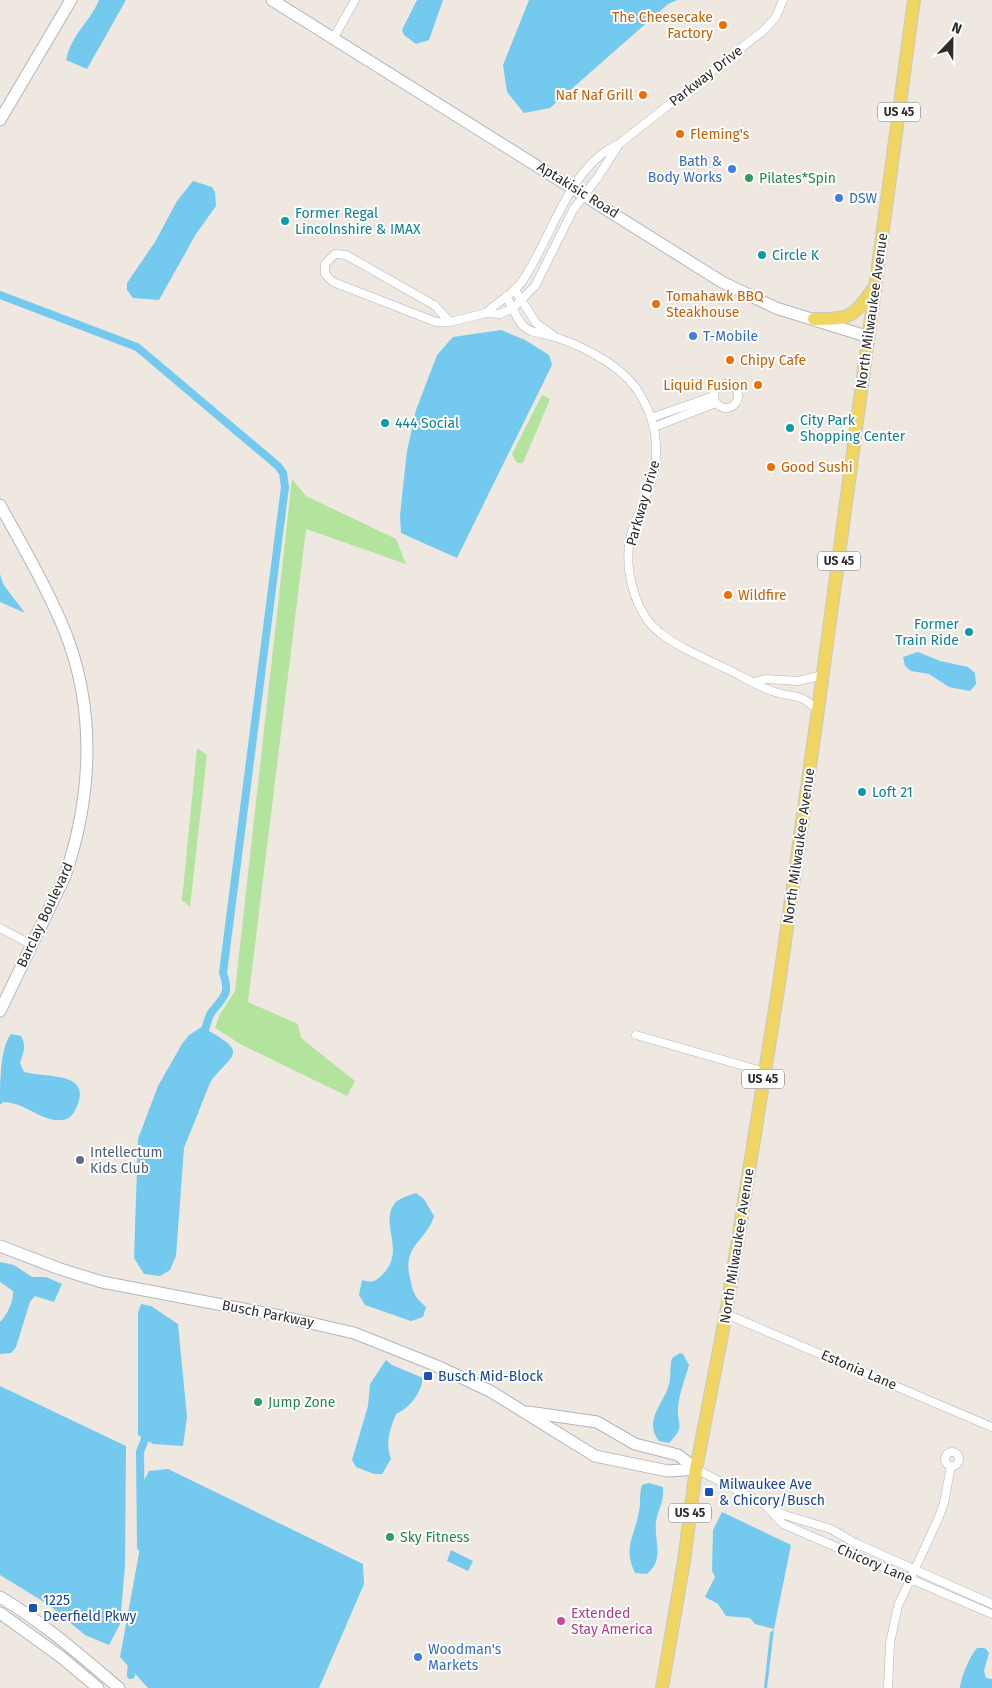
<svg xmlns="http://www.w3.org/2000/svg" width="992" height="1688" font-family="'Fira Sans',sans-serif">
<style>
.green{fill:#b2e49d}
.water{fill:#74c9ef}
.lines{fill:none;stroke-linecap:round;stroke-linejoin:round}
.canal{stroke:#74c9ef;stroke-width:8}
.street-casing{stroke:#b3b5c0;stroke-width:9}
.secondary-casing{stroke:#b3b5c0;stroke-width:13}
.primary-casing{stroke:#c8c8c8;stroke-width:14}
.street{stroke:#fff;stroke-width:8}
.secondary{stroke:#fff;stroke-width:11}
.primary{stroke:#f1d562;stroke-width:12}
.food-dot{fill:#e8710a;stroke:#fff;stroke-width:2}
.shop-dot{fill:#3f7fe0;stroke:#fff;stroke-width:2}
.leisure-dot{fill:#2e9e5b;stroke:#fff;stroke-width:2}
.culture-dot{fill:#0f9aa8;stroke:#fff;stroke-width:2}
.service-dot{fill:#5c6f8a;stroke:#fff;stroke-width:2}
.transit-dot{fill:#1a4fb4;stroke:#fff;stroke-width:2}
.hotel-dot{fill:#d1479c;stroke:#fff;stroke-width:2}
.labels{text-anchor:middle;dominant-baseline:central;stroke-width:4;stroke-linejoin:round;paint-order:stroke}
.shield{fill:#fff;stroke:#6c6c6c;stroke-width:1}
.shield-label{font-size:12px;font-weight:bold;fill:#2d2d2d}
.food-label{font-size:14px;fill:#c56008;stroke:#fff;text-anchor:start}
.street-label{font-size:14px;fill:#2d2d2d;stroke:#fff}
.shop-label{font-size:14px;fill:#366cbe;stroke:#fff;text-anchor:start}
.leisure-label{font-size:14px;fill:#27864d;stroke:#fff;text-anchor:start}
.culture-label{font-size:14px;fill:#0d838f;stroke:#fff;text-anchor:start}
.service-label{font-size:14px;fill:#4e5e75;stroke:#fff;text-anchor:start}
.transit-label{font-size:14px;fill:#164399;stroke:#fff;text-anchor:start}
.hotel-label{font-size:14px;fill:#b23c85;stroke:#fff;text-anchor:start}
</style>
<rect width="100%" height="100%" fill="#eee8e0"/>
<path class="green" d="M542,395L550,399L523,463H517L512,454Z
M292,479L306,496L396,539L406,564L306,529L248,1002L298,1024L301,1038L355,1081L347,1096L242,1045L215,1028L219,1016L235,991Z
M197,748L207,755L190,907L182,900Z"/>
<path class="water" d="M99,0H126L87,69L66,60C73,31 89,24 99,0Z
M417,0H443L429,40L416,44L404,35L402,30Z
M529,0H677L668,4L550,108L524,113L507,92L503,65Z
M193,181L212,187L215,192L216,206L196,234L159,300L133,298L127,290V283L155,242L177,201Z
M501,330L525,340L549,355L552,365L457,558L401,533L400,515L407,451L416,410L437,355L453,337Z
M0,574L3,584L25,613L0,602Z
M918,652L940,661L968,667L975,673L976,684L970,691L949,687L929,674L911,671L905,666L903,657Z
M208,1023L209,1031C252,1055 228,1055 210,1083L184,1148L176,1256L170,1270L160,1276L144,1274L134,1258L138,1139L158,1086L182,1044L189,1035Z
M11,1034L21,1036C27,1046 23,1053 20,1063L24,1072C45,1078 92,1071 77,1106C74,1114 69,1120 61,1120C41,1122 25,1102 3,1102L0,1105C0,1085 0,1047 11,1034Z
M416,1193L424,1199L434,1216C426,1242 402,1245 410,1278C413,1293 414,1296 426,1307L423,1317L411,1321L365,1305L359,1295L362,1280C372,1283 375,1282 382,1275C406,1252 381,1226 393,1206C397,1198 408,1196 416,1193Z
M0,1262L14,1265L32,1277H46L62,1284L54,1302L35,1296L30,1302L16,1347L11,1353L0,1354V1322C7,1315 14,1301 13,1291L0,1282Z
M141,1304L151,1306L178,1324L187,1417L183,1446L153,1444L138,1435V1313Z
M680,1353L683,1354L689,1365C685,1379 679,1394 678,1408C677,1427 686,1425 669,1443L659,1441C644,1422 661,1406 668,1388C672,1377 669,1368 672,1358Z
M386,1360L392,1365L423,1378C421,1393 410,1408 396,1414C390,1430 385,1442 391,1459L382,1474H374L356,1467L352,1460L368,1406L370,1384Z
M0,1386L126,1446L125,1565L120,1624L109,1645L85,1635L49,1605L0,1575Z
M168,1469L363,1564L364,1584L319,1688H148L120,1657L142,1537L141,1486L149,1471Z
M649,1483L663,1487C664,1504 658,1508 656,1522C654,1542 665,1559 647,1574L635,1573C623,1548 634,1537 639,1512C641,1503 639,1494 642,1485Z
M722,1512L791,1545L774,1629L767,1688H764L770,1633L774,1629L755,1624L750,1618L726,1616L718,1604L705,1597L715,1577L712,1571L713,1530Z
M451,1550L473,1561L468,1571L447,1561Z
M977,1648H985L989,1653L984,1671L986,1678L992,1679V1688H960C961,1677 970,1656 977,1648Z"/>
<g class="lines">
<path class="canal" d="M0,295L137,347L278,466L283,473L285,487L223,973C231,995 223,997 211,1013C208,1018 206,1027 204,1033
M141,1547L140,1452L145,1439V1429
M131,1675L132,1660"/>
<defs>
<path id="street" d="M333,39L355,0
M515,290L536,323L554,336
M506,296C511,305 516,318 523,326C531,334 545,333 555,337C585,347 625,367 641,396C659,426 661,461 647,494C641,509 633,523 630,539C624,570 635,613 660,633C680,648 704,658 727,669C742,676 759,687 775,692C799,699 797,692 818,710
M486,313C498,301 514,294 523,280C551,239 570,164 619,144L763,31L776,17L783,0
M450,322L434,305L346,255L335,254L325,264V274L333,282L436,322H450L486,313L500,314L513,308L535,286L573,210L598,177L619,144
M714 396a12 12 0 1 1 24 0a12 12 0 1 1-24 0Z
M651,418L714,396
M654,427L716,403
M755,682L765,679L798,681L823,675
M0,928L32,945
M636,1035L765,1072
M726,1314L992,1427
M945 1459a7 7 0 1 1 14 0a7 7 0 1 1-14 0Z
M696,1469L785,1515L831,1529L855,1543L992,1604
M766,1506L783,1524L992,1614
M888,1688L890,1643L898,1606L939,1517L944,1503L951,1466"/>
<path id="secondary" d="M272,0L722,282L776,308L869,337
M0,120L71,0
M0,505C23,547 48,589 66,634C96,712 92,797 65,876L0,1011
M0,1246L60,1269L102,1282L280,1316L354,1333L437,1366L490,1391L595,1456L668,1471L696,1469
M528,1412L597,1422L635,1444L678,1455L696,1469
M0,1597C43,1622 81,1656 119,1688
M0,1613L61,1657L98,1688"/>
<path id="primary" d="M814,319C851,319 852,318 874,288
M662,1688L684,1561L696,1469L726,1314L779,984L818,710L914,0"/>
</defs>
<use href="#street" class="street-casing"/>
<use href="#secondary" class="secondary-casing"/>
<use href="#primary" class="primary-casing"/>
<use href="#street" class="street"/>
<use href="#secondary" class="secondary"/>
<use href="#primary" class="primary"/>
</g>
<g class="food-dot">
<circle cx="723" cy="25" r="5"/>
<circle cx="643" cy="95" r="5"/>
<circle cx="680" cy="134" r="5"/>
<circle cx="656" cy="304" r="5"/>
<circle cx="730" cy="360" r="5"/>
<circle cx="758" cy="385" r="5"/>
<circle cx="771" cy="467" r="5"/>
<circle cx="728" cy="595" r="5"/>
</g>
<g class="shop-dot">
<circle cx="732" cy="169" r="5"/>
<circle cx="839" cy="198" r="5"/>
<circle cx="693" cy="336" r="5"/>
<circle cx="418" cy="1657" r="5"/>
</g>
<g class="leisure-dot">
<circle cx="749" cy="178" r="5"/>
<circle cx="258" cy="1402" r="5"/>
<circle cx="390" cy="1537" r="5"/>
</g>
<g class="culture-dot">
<circle cx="285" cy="221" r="5"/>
<circle cx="762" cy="255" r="5"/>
<circle cx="385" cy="423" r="5"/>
<circle cx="790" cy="428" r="5"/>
<circle cx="969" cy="632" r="5"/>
<circle cx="862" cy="792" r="5"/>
</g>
<circle class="service-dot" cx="80" cy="1160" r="5"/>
<g class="transit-dot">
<rect x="423" y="1371" width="10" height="10" rx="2.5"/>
<rect x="704" y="1487" width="10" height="10" rx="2.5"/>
<rect x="28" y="1603" width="10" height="10" rx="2.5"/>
</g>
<circle class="hotel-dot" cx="561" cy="1621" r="5"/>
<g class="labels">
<g class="shield">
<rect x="878" y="102.5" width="42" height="19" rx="4"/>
<rect x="818" y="551.5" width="42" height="19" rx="4"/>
<rect x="742" y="1069.5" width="42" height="19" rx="4"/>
<rect x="669" y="1503.5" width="42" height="19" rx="4"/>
</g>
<g class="shield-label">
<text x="899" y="112">US 45</text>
<text x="839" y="561">US 45</text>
<text x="763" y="1079">US 45</text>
<text x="690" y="1513">US 45</text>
</g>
<g class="food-label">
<text x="713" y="17" text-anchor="end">The Cheesecake<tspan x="713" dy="16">Factory</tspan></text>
<text x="633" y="95" text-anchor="end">Naf Naf Grill</text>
<text x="690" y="134">Fleming's</text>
<text x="666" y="296">Tomahawk BBQ<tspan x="666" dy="16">Steakhouse</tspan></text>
<text x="740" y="360">Chipy Cafe</text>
<text x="748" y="385" text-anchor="end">Liquid Fusion</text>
<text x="781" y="467">Good Sushi</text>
<text x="738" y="595">Wildfire</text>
</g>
<g class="street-label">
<text transform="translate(706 76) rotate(-38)">Parkway Drive</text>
<text transform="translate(578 190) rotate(32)">Aptakisic Road</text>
<text transform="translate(872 311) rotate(-82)">North Milwaukee Avenue</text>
<text transform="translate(643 503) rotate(-74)">Parkway Drive</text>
<text transform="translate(799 846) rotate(-82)">North Milwaukee Avenue</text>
<text transform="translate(45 915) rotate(-65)">Barclay Boulevard</text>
<text transform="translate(737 1246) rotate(-81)">North Milwaukee Avenue</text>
<text transform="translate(268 1314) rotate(11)">Busch Parkway</text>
<text transform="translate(859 1370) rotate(23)">Estonia Lane</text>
<text transform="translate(875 1564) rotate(23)">Chicory Lane</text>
</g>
<g class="shop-label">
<text x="722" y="161" text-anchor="end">Bath &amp;<tspan x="722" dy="16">Body Works</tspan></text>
<text x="849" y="198">DSW</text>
<text x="703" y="336">T-Mobile</text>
<text x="428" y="1649">Woodman's<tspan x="428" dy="16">Markets</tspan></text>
</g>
<g class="leisure-label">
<text x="759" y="178">Pilates*Spin</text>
<text x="268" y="1402">Jump Zone</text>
<text x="400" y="1537">Sky Fitness</text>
</g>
<g class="culture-label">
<text x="295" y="213">Former Regal<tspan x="295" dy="16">Lincolnshire &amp; IMAX</tspan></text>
<text x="772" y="255">Circle K</text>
<text x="800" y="420">City Park<tspan x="800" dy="16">Shopping Center</tspan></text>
<text x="395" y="423">444 Social</text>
<text x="959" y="624" text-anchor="end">Former<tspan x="959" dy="16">Train Ride</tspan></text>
<text x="872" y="792">Loft 21</text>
</g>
<g class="service-label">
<text x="90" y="1152">Intellectum<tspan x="90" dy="16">Kids Club</tspan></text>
</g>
<g class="transit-label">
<text x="438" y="1376">Busch Mid-Block</text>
<text x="719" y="1484">Milwaukee Ave<tspan x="719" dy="16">&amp; Chicory/Busch</tspan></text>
<text x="43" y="1600">1225<tspan x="43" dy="16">Deerfield Pkwy</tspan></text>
</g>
<g class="hotel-label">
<text x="571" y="1613">Extended<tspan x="571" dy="16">Stay America</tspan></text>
</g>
</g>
<g transform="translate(952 40) rotate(22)" stroke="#ffffff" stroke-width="4" paint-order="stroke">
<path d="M0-4L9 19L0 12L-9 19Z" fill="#2d2d2d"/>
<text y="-8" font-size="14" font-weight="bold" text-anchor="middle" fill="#2d2d2d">N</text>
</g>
</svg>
